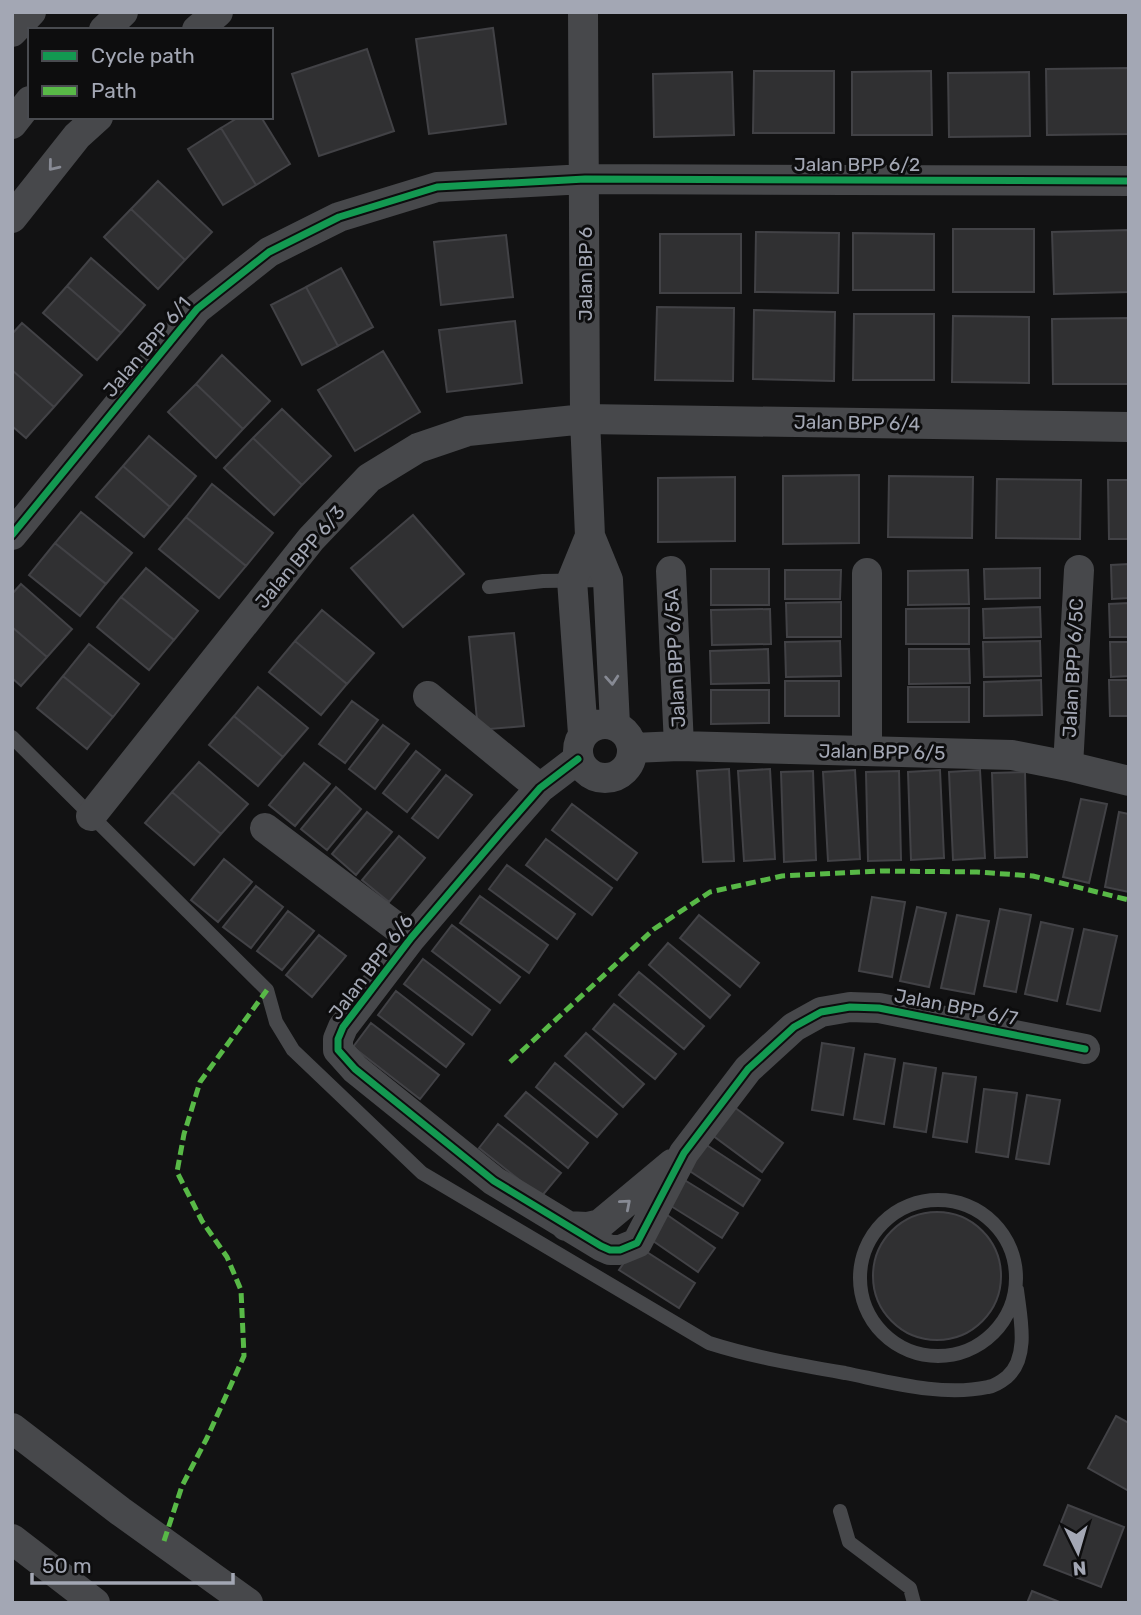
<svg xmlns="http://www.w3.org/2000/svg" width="1141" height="1615" font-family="Rubik,sans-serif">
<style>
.building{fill:#303032;stroke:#424246;stroke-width:2}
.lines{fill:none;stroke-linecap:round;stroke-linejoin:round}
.lane{stroke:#47484b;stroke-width:14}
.street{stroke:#47484b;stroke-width:30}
.quiet{stroke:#58b947;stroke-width:5;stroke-dasharray:10 5;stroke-linecap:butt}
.cycleway-casing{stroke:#0d0d0e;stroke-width:11}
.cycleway{stroke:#139951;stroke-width:7}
.oneway{stroke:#878a94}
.labels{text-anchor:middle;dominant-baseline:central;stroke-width:6;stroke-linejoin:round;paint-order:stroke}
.street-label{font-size:19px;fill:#a3a7b4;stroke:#0d0d0e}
</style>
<rect width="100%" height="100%" fill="#121213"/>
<path class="building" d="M493,28L506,124L429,134L416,39Z
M367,49L394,131L319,156L292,74Z
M1129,68V134L1047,135L1046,69Z
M754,71H834V133H753Z
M931,71L932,135H852V72Z
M732,72L734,135L654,137L653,74Z
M1029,72L1030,136L949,137L948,73Z
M239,117H261L290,164L256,185L221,128Z
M221,128L256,185L223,205L188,149Z
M158,181L212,232L185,260L131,209Z
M131,209L185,260L158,289L104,237Z
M953,229H1034V292H953Z
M1129,230V292L1054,294L1052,232Z
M756,232L839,233L838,293L755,292Z
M853,233L934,234V290H853Z
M660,234H741V293H660Z
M506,235L513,297L441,305L434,242Z
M91,258L145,305L121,333L67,286Z
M341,268L373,327L338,346L306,287Z
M67,286L121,333L97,360L43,313Z
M306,287L338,346L302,365L271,305Z
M657,307L734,308L733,381L655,380Z
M754,310L835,312L834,381L753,379Z
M854,314H934V380H853Z
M953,316L1029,317V383L952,382Z
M1129,318V384H1053L1052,319Z
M515,321L522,383L447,392L439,330Z
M22,323L82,375L54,407L12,370V334Z
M383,351L420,412L355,451L318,390Z
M222,355L270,401L243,429L196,384Z
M12,370L54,407L26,438L12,426Z
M196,384L243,429L216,458L168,412Z
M282,409L331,456L302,485L253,438Z
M149,436L196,476L170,507L123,466Z
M253,438L302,485L274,515L224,468Z
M123,466L170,507L144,537L96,497Z
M859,475V543L783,544V476Z
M889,476L973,477L972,538L888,537Z
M735,477V541L658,542V478Z
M997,479L1081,480L1080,539L996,538Z
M1108,480H1129V539H1109Z
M212,484L273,533L246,566L186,517Z
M81,512L132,553L106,584L55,543Z
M413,515L464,574L403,627L351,568Z
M186,517L246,566L219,598L159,549Z
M55,543L106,584L80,616L29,575Z
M1129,564V598L1112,599L1111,565Z
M146,568L198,611L174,640L121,597Z
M1040,568V598L985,599L984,569Z
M711,569H769V605H711Z
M785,570H841L840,599H785Z
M968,570L969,604L908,605V571Z
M21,584L72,629L47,657L12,627V594Z
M121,597L174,640L149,670L97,627Z
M841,602V637H787L786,603Z
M1129,603V637H1110L1109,604Z
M1040,607L1041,637L984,638L983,609Z
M969,608V644H906V609Z
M770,609L771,644L712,645L711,610Z
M322,610L374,653L347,684L295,641Z
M12,627L47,657L21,686L12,678Z
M514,633L524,726L478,730L469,637Z
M295,641L347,684L321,715L269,672Z
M840,641L841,676L786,677L785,642Z
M1040,641L1041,676L984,677L983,642Z
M1110,642H1129V676L1111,677Z
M89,644L139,684L113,717L63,676Z
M768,649L769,683L711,684L710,651Z
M909,649H969L970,683L909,684Z
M63,676L113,717L87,749L37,708Z
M1041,680L1042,715L984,716V682Z
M1109,680H1129V716H1110Z
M785,681H839V716H785Z
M258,687L308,728L283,757L234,716Z
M908,687H969V722H908Z
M711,690H769V723L711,724Z
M352,701L378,720L345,763L319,744Z
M234,716L283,757L258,786L209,745Z
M383,725L409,744L375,789L349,769Z
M416,751L440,770L407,812L383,793Z
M199,762L248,804L221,834L172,792Z
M304,763L330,784L295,826L269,805Z
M729,769L734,861L703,862L697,771Z
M770,769L775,859L744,861L738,771Z
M855,770L860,859L828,861L823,772Z
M940,770L944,858L911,860L908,772Z
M980,770L985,858L953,860L949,772Z
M813,771L816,860L784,862L781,772Z
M899,771L901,860L868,861L866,772Z
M1025,772L1027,857L995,858L992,773Z
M446,775L472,795L438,838L412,818Z
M336,787L361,809L327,850L301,829Z
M172,792L221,834L194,865L145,823Z
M1081,799L1107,804L1089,883L1063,877Z
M572,804L637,853L617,880L552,830Z
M367,812L392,832L356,875L332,854Z
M1119,812L1129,814V892L1105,887Z
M399,836L425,858L389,902L362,880Z
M546,839L612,888L592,915L526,865Z
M224,859L252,882L218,922L191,900Z
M507,865L575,914L557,939L489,889Z
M256,886L283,907L251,948L223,927Z
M480,896L548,945L529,973L460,923Z
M872,897L905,902L892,977L859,971Z
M917,907L946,913L929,987L900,981Z
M1000,909L1031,915L1016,992L984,986Z
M288,911L314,931L282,970L257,951Z
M699,915L759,963L740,987L680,938Z
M957,915L989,921L974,994L941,988Z
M1041,922L1073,929L1057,1001L1025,994Z
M452,925L520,977L500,1003L432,951Z
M1084,929L1117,936L1100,1011L1067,1004Z
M319,935L346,956L312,997L286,975Z
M668,943L730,995L710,1018L649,965Z
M423,959L490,1010L472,1035L404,984Z
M639,972L704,1026L684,1049L619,995Z
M396,991L464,1044L446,1067L378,1015Z
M614,1004L676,1054L655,1079L593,1029Z
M371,1023L439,1075L420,1099L353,1047Z
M586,1033L644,1084L623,1107L565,1056Z
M822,1043L854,1048L843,1115L812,1110Z
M865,1054L895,1059L884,1124L854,1119Z
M555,1063L617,1114L597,1137L536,1087Z
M904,1063L936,1068L926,1132L894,1127Z
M943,1073L976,1077L967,1142L933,1137Z
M984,1089L1017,1093L1008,1157L976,1152Z
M526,1092L588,1143L568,1168L505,1116Z
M1027,1095L1060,1100L1049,1164L1016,1159Z
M730,1104L783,1143L762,1172L708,1132Z
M498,1124L561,1173L541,1197L479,1148Z
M699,1140L760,1180L743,1206L682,1166Z
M678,1176L738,1213L722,1238L663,1201Z
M660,1210L715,1248L698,1272L643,1234Z
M873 1276a64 64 0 1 1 128 0a64 64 0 1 1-128 0Z
M636,1245L695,1283L679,1308L619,1270Z
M1116,1416L1129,1423V1491L1088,1468Z
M1068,1505L1124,1527L1101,1587L1044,1565Z
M1032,1591L1062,1603H1027Z"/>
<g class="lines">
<path class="lane" d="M489,587L543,581L608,580
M12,737L267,990L276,1022L293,1050L422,1173L709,1343C753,1357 799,1365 845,1373C890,1382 942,1397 988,1387C994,1386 1002,1381 1007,1377C1030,1357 1020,1316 1017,1290
M860 1278a78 78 0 1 1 156 0a78 78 0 1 1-156 0Z
M840,1511L849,1542L910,1588L914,1603"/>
<path class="street" d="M583,12L585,419L590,536L608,580L615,725
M104,30L123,12
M197,30L218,12
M12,32L31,12
M12,124L30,101
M12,218L77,136L98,117
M12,535L197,309L269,252L339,217L437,187L585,179L1129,181
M671,571L679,746
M867,573V750
M428,696L540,788
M578 751a27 27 0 1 1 54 0a27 27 0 1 1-54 0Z
M583,734L572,580L590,536
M633,748L679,746L1012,755L1068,766L1129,781
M578,759L540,788L504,829L411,938L343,1027L338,1039V1050L355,1069L494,1181L601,1246L610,1250H620L637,1243L684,1153L748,1069L794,1027L821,1012L850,1007L879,1008L1085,1049
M1068,766L1079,570
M91,816L311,539L369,478L418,448L468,431L585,419L1129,427
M265,828L411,938
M566,1226L587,1227L600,1224L672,1164
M12,1428L120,1511L248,1603
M12,1539L95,1603"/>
<path class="quiet" d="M510,1062L654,929L710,892L782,876L882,871L977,872L1033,876L1129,900
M164,1541L182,1486L207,1438L244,1356L241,1290L227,1257L202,1221L177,1172L184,1134L200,1082L267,990"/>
<defs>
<path id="cycleway" d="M12,535L197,309L269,252L339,217L437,187L585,179L1129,181
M578,759L540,788L504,829L411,938L343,1027L338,1039V1050L355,1069L494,1181L601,1246L610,1250H620L637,1243L684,1153L748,1069L794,1027L821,1012L850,1007L879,1008L1085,1049"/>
</defs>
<use href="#cycleway" class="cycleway-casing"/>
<use href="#cycleway" class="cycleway"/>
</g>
<defs><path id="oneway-chevron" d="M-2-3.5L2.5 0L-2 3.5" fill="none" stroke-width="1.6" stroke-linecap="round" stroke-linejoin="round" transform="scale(1.75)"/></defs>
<g class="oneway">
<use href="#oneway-chevron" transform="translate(53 166) rotate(129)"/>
<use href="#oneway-chevron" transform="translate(612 680) rotate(86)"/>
<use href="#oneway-chevron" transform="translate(626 1204) rotate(-41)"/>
</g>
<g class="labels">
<g class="street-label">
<text x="857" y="164">Jalan BPP 6/2</text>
<text transform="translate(585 274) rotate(-90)">Jalan BP 6</text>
<text transform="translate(147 347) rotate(-50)">Jalan BPP 6/1</text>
<text transform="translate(857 423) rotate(1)">Jalan BPP 6/4</text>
<text transform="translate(300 557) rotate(-50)">Jalan BPP 6/3</text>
<text transform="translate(675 658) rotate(-93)">Jalan BPP 6/5A</text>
<text transform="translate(1073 668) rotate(-87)">Jalan BPP 6/5C</text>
<text transform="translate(882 752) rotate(1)">Jalan BPP 6/5</text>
<text transform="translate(371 967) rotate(-53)">Jalan BPP 6/6</text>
<text transform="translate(956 1007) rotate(11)">Jalan BPP 6/7</text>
</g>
</g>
<rect width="1141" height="1615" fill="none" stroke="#a3a7b4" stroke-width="28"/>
<rect x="28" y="28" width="245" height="91" fill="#0d0d0e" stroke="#494b50" stroke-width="2"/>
<rect x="42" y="51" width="35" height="10" fill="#139951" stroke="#494b50" stroke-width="2"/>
<text x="91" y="63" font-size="21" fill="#a3a7b4">Cycle path</text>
<rect x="42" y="86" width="35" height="10" fill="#58b947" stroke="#494b50" stroke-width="2"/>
<text x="91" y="98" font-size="21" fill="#a3a7b4">Path</text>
<g transform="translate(1078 1552) rotate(175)" stroke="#0d0d0e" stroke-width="5" paint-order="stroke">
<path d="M0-5L12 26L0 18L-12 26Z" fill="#a3a7b4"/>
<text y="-10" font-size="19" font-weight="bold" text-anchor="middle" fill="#a3a7b4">N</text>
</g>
<path d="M32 1573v10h201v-10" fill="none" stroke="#a3a7b4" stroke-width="3.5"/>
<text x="42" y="1573" font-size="21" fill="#a3a7b4" stroke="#0d0d0e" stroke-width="5" paint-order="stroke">50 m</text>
</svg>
